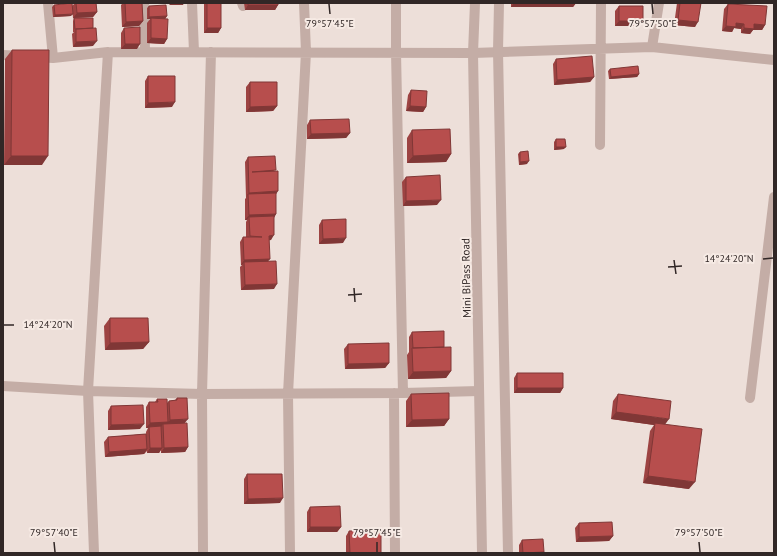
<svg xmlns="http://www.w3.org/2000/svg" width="777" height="556" font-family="'PT Sans',sans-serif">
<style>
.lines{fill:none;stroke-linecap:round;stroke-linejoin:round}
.minor{stroke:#c4ada6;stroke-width:10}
.tertiary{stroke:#c4ada6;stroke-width:10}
.wall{fill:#9d4342}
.shaded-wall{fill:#803736}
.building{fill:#b74e4d;stroke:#803736}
.ticks{fill:none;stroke:#312726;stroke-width:1.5}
.labels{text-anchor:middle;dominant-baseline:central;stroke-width:4;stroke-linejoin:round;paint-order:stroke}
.street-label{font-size:11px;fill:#312726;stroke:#f6eae4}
.ticks-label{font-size:10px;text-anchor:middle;fill:#312726;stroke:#f6eae4;stroke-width:4;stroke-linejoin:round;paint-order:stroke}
</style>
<rect width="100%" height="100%" fill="#eddfd9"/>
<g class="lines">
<path class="minor" d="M48,3L53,58
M144,3L145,52
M192,3L194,52
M242,3L243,6
M652,47L659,3
M3,55L21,56
M37,57L53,58L108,52L473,53L652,47L774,60
M600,145L601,3
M3,386L88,391L202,394L403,393L396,52V3
M394,393L395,553
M403,393L479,391
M750,398L774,197
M94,553L88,391L108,52
M203,553L202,394L211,52
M290,553L288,394L306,52L304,3"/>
<path class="tertiary" d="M475,3L473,53L482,553
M499,3L498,51L508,553"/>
</g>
<path class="wall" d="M75,3H96L97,12L93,17L73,18L72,6Z
M123,3H142L143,21L139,26L122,27L121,5Z
M204,3H221V28L218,33H204Z
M244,3H278V5L275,10H245Z
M511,3H576L573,7H511Z
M677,3H701L695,27L674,25Z
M728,4L765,25L762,30H753L750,34L741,33V29L734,28L732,32L722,31L724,9Z
M54,5L71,16L53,17L52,7Z
M149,6L167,16L165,19L167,39L164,44L147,43V23L150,19H147V8Z
M619,6L643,21L639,26H615V11Z
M74,18L93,46L73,47L72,34L74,32H73V21Z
M124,28L137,49H121V33Z
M12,50L42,165H4L5,59Z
M556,59L594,77L590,82L554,85L553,64Z
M610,69L639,74L637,77L609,79L608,71Z
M148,76L172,107L145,108V81Z
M250,82L277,106L273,111L246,112V87Z
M411,90L426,107L423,112L406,111L408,95Z
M310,120L350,133L346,138L307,139V125Z
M412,130L451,154L446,162L407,163V138Z
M556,139L564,149L554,150V142Z
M520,152L527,164L519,165L518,154Z
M248,157L275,171L276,214L274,218L271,240H269L268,261L274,289L241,290L240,267L242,265H241L240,242L243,237H246V222L247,220H245V199L246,198L245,162Z
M406,177L437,205L403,206L402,182Z
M322,220L343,243L319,244V225Z
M110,318L149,342L143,349L105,350L104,326Z
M412,332L444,347L451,371L446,378L408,379L407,355L409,352V337Z
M348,344L389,363L385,368L345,369L344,349Z
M517,373L563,388L560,393H514V378Z
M411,394L449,419L444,426L406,427V401Z
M618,394L665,425L689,489L643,483L650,431L654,425L611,419L613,401Z
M177,398L184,423L188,447L185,452L161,453V450L159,453H147V451L144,454L105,457L104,442L108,437L146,434V432L148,428H146V407L149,402H155L157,399L167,403L169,401L175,400Z
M111,406L140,429L108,430V411Z
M247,474L280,503L244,504V479Z
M310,507L341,527L337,532H307V512Z
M579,523L613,536L609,541L576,542L575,528Z
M349,531L381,553H346V536Z
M522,540L544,553H519V545Z"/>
<path class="shaded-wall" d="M171,3H184L183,5H169Z
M514,3H576L573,7H511Z
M248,5H278L275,10H245Z
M97,12L93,17L73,18L77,13Z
M73,14L71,16L53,17L55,15Z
M167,16L165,19H147L149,17Z
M678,20L698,22L695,27L674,25Z
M143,21L139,26L122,27L126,22Z
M619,21H643L639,26H615Z
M736,23L744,24L741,29L734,28L732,32L722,31L726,26Z
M754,24L765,25L762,30H753L750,34L741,33L744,28Z
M207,28H221L218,33H204Z
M151,38L167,39L164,44L147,43Z
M97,41L93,46L73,47L76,42Z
M125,44H140L137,49H121Z
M639,74L637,77L609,79L611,77Z
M594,77L590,82L554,85L557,80Z
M175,102L172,107L145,108L148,103Z
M277,106L273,111L246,112L250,107Z
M410,106L426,107L423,112L406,111Z
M350,133L346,138L307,139L311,134Z
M556,147H566L564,149L554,150Z
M451,154L446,162L407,163L413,156Z
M11,156H48L42,165H4Z
M529,161L527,164L519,165L520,162Z
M278,191L275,196L248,194L246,198L249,193Z
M441,200L437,205L403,206L406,201Z
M276,214L273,219L249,217L247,220H245L249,215Z
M274,235L271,240L266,241L269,236Z
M346,238L343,243L319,244L323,239Z
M270,259L266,264L244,262L242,265H241L244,260Z
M277,284L274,289L241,290L245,285Z
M149,342L143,349L105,350L110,343Z
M389,363L385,368L345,369L348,364Z
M451,371L446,378L408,379L413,372Z
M517,388H563L560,393H514Z
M616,412L669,419L664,426L655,423L654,425L611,419Z
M188,419L184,424H163L161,427H149L148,428H146L150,423L168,422L170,420Z
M449,419L444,426L406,427L412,420Z
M144,424L140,429L108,430L111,425Z
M188,447L185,452L161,453L164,448Z
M150,448H162L159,453H147Z
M147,449L144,454L105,457L109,452Z
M648,476L695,482L689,489L643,483Z
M283,498L280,503L244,504L248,499Z
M310,527H341L337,532H307Z
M613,536L609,541L576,542L579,537Z"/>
<path class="building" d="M72,3L73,14L55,15L54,5Z
M76,3H96L97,12L77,13Z
M125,3H142L143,21L126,22Z
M207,3H221V28H207Z
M248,3H278V5H248Z
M680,3H701L698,22L678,20Z
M728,4L767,6L765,25L754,24V29L744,28V24L736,23V27L726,26Z
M166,5L167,16L149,17V6Z
M619,6H643V21H619Z
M74,18H93V28L75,29Z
M151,18L168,19L167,39L151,38Z
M140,27V44H125L124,28Z
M96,28L97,41L76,42V29Z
M12,50H49L48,156H11Z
M592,56L594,77L557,80L556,59Z
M638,66L639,74L611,77L610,69Z
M148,76H175V102L148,103Z
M250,82H277V106L250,107Z
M411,90L427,91L426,107L410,106Z
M349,119L350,133L311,134L310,120Z
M450,129L451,154L413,156L412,130Z
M556,139H565L566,147H556Z
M528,151L529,161L520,162V152Z
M275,156L276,170L252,172L278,171V191L249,193L248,157Z
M440,175L441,200L406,201V177Z
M276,193V214L249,215L248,194Z
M274,216V235L269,236L270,259L244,260L243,237H262L250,236L249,217Z
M346,219V238L323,239L322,220Z
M276,261L277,284L245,285L244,262Z
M110,318H148L149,342L110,343Z
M444,331V347L413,348L412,332Z
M389,343V363L348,364V344Z
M451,347V371L413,372L412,348Z
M517,373H563V388H517Z
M449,393V419L412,420L411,394Z
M618,394L671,401L669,419L616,412Z
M177,398H187L188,419L170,420L169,401L177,400Z
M157,399H167L168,422L150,423L149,402H158Z
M143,405L144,424L111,425V406Z
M187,423L188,447L164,448L163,424Z
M655,423L702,429L695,482L648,476Z
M161,426L162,448H150L149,427Z
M146,434L147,449L109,452L108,437Z
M247,474H282L283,498L248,499Z
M340,506L341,527H310V507Z
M612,522L613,536L579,537V523Z
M381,530V553H350L349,531Z
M543,539L544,552L523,553L522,540Z"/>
<path class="ticks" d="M329,4L330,14M652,4L653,14M763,259L773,258M674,260L676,274M668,267L682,266M354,288L355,302M348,295L362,294M4,325H14M54,542L55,552M377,542V552M699,542L700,552"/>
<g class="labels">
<g class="street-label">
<text transform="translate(466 278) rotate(-91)">Mini BiPass Road</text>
</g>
</g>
<g class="ticks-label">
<text x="330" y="27">79°57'45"E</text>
<text x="653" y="27">79°57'50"E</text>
<text x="729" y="262">14°24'20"N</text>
<text x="48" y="328">14°24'20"N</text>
<text x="54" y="536">79°57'40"E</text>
<text x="377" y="536">79°57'45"E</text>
<text x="699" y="536">79°57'50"E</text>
</g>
<rect width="777" height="556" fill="none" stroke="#312726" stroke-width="8"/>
</svg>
